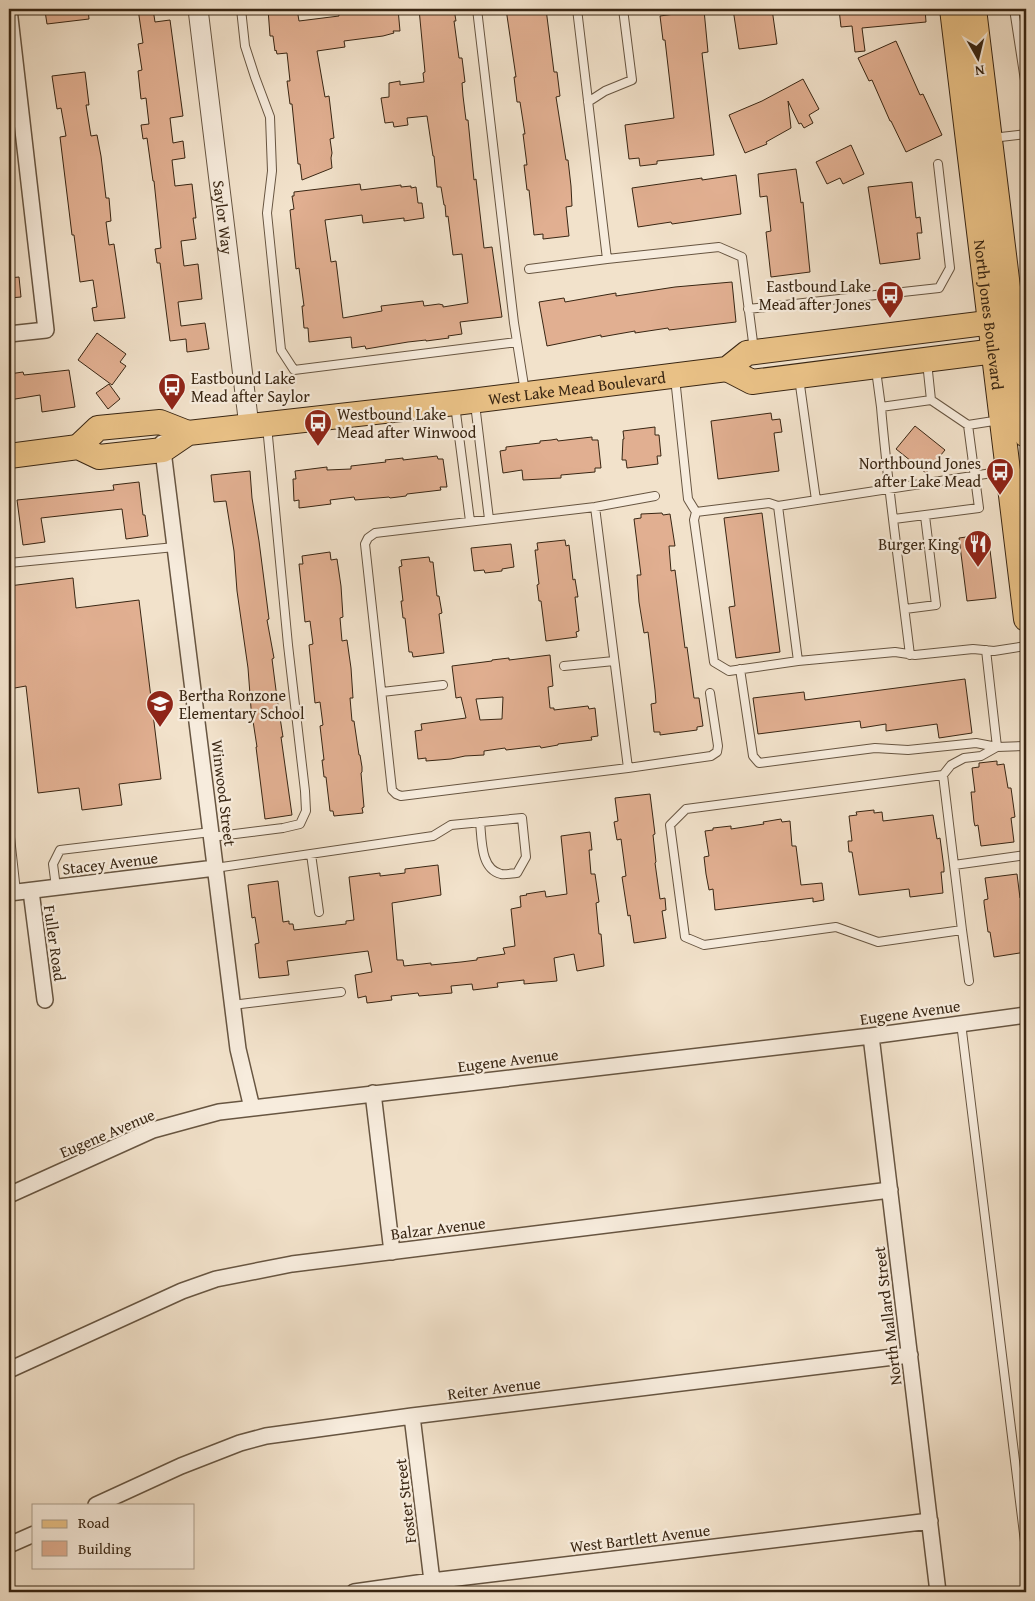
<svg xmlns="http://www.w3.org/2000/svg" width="1035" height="1601" font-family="'Gentium Book Plus',serif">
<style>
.building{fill:#e1af91;stroke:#392613;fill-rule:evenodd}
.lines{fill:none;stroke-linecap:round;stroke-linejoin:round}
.service-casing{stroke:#675541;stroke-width:10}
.minor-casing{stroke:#675541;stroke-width:18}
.tertiary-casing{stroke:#675541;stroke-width:21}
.primary-casing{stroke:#392613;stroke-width:26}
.service{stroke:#f7ecdd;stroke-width:8}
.minor{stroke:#f7ecdd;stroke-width:15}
.tertiary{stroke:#f7ecdd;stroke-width:19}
.primary{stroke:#e9c186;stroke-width:24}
.labels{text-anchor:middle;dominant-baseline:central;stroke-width:4.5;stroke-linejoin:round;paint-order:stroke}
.street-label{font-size:16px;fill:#392613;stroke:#f7ecdd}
.poi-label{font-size:16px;fill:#392613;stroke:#f7ecdd;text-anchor:end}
</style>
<rect width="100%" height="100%" fill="#f2e2cb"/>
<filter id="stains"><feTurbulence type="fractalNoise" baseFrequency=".004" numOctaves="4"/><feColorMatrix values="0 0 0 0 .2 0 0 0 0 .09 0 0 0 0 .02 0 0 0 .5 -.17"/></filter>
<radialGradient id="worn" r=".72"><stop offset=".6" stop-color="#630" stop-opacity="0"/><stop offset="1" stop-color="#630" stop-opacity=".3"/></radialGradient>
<path class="building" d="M50,9H88L89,19L47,24L45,11L51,10Z
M138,9H153L155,22L170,20L183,116L170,118L173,143L183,141L185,158L172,160L175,186L192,184L196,218H193L196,239L181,241L184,266L198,264L202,299L178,302L181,326L205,323L209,349L187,352L186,339L170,341L160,263H157L155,249L161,248L154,181H153L147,138L143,139L141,125L149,124L146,98L141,99L138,71L142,70L138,44L143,43Z
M268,9H297L299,21L339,16L338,9H398L400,31H393L394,33L383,36L344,41L345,47L317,51L325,97L329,96L334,138L330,139L332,153L331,158L332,168L302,180L300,164H298L292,104H290L287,81H290L287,53L277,54L276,50L275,51L273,36H270Z
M419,9H454L456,21H454L459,58H462L465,82L462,83L463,96L466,120H468L474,180L476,179L484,248L492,247L502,317L460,322L462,334L448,336L449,338L426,341V340L408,342L366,349L365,346L352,348L351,337L309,342L308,328H304L302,306H304L299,268L296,269L290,210L294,209L292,196H294V192L360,184L361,190L401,185V187L411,186V188L416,187L418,203H422L424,218L404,221V218L363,223L362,215L325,220L331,262L336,261L343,318L382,311L381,306L423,301L424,306L439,304L443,305V307L468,303L462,254L453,255L448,216L446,217L445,205H444L441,187H437L434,156H433L427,116L407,118L408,125L394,127L393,122L385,123L381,98L389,97V83L400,81V85L424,82L423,73L425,72Z
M506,9H546L554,72H557L560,96L556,97L566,160H568L571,186L572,206L566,207L569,236L543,239V234L534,235L529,190H527L524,165H527L523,134H525L520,102H517L514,77H516Z
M733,9H772L777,44L739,49Z
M839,9H925L926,22L862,28L865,51L855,52L852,26L841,27Z
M704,10L708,52L702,53L714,155L657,161V164L640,166L639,158L629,159L625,125L674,118L665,40H663L660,16Z
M896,41L920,95L923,94L942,135L906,152L891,121H890L872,80L869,81L858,58Z
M85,72L89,105H86L91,136L97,135L101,156L106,198H109L111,221L106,222L109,245L114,244L125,318L94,321L92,308L97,307L93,280L80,282L74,235H72L60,137L66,136L61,108L57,109L52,76Z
M803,79L819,109L809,115L813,123L804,128L801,123L799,124L788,101L791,128L766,142L767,144L745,153L729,115L762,101Z
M851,145L864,174L843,184L840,178L827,184L816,162Z
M796,169L801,203L803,202L810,272L771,277L766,232L771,231L767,196L760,197L758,174Z
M736,175L741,214L672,224L671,222L638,227L632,188L702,178V180Z
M912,182L916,218L920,217L922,233H917L920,259L880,264L868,187Z
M19,277L21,297L9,298V278Z
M732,282L736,322L669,330L668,328L635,333V331L601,337V335L547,346L539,302L564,298L565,302L616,293V296L675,287Z
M97,333L126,354L120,362L126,366L112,385L78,360Z
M69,370L75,407L42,412L40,395L9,400V374L23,372L24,375Z
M109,384L120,399L108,409L96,393Z
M771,413L772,420L780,419L782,432L774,433L779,471L718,479L711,421Z
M915,426L945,450L926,473L896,449Z
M655,427V435H659L661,456H657L658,464L627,468L626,460H622L623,439H624L623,431Z
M592,437V440H598L601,468H595V472L561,475V478L523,480L522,470L503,473L500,451L506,450V447L540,443V441L551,440L557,439L558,441Z
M437,456L438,459H443L447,487H440L441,490L407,494L406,496L390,498L389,497L355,500L354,497L330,500L331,504L299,508V500L294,501L293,479H296L295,471L327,467V470L351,469V466L386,462L385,460L403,458V460Z
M250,471L252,498L259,541L269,619L267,620L274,658L272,659L277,698L283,737H281L292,815L265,819L256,747H257L251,708L248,668L237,591L234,551L226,501L214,502L211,475Z
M139,482L143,515H145L148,536L126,539L122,509L41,518L45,542L23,545L17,500L114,490L113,485Z
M662,513L663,515L670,514L675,546H669L671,571L675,570L685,648L687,647L694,698H699L703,726L697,727V730L660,735V732H654L651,704L656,703L655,690L648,632L644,633L639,602L637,575H641L634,519L641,518V514Z
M762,513L780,652L736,658L729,607L735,606L724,518Z
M988,534L996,598L967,601L959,538Z
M565,540L566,546L569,545L573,580L575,579L578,597H575L579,631L576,632L577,637L546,641L541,601H539L537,585L539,584L535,550H538L537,543Z
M511,544L514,567L502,569V571L485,573L484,570L474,571L471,548Z
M330,552L331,560L337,559L341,586L343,617L340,618L342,641L347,640L351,668L353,698H350L352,721H354L359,755H360L362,767V772L361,773L364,807L362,808L363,813L334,816L333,811H330L326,777H324L322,760H324L320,726L323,725L320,702L315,703L309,645L313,644L310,621L305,622L299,564H303L302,556Z
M429,557L430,562H433L437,596H439L442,613L439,614L444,653L413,657L412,652H409L405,618H403L401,601H403L399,567L402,566L401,560Z
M73,578L76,608L139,600L161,779L119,784L122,805L82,810L79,788L38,793L26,686L9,689V643H13L9,606V586Z
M550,655L553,686L548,687L550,708H554V710L588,706L589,709L595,708L598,736L591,737L592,740L558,744V745L541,748L540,746L506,750L505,748L484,751V755L465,756L451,759L426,761V758L418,759L415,731L422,730L421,724L466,718L461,697L456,698L452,666L492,661V660L509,658V660ZM503,697L502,719L480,720L476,699Z
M965,679L972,733L939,738L937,724L886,731V724L861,728L860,721L758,734L753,698L804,692L805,700Z
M997,761V765L1004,764L1008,788H1011L1015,817L1011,818L1014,842L981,846L978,825L975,826L974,822L971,792H975L972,768L979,767V763Z
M650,794L655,834L653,835L656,862L655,863L660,899L665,898L666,910L662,911L666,938L634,943L630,915L628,916L622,877L626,876L621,839L617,840L614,822L618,821L615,798Z
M874,810V813L882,812L883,821L933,815L937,839L940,838L944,868V872H941L943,893L910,897L909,889L859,895L852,852H849L848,841H852L849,816L857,815L856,812Z
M781,819L782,822L790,821L792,846H796L801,885L822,883L824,900L813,902V898L715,910L713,889L709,890L706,874L704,857L709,856L705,831L713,830V828L731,826V829L764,824L763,822Z
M590,832L592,850H589L591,874H595L599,902L596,903L599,934H601L604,966L577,971L574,954L554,958L557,981L524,984V980L497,983L498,987L473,990L472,984L451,986L452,993L419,996L418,993L391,996L392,1000L367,1003L366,996L358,998L355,975L372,972L368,951L287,961L289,975L259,978L255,944L259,943L255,917L252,918L248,885L278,881L283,922L289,921V924H293L294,930L346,924V921L354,920L349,877L380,873V876L405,873V869L438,865L441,895L392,903L397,960H403L404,966L431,963V965L461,962L477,960V958L505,954L503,948L515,946L511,909L521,907L520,896L527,895L526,894L545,891L546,897L567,894L561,836Z
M1017,874L1020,898H1025L1026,911V952L994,957L990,932H988L984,903V900L988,899L985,878Z"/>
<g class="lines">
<defs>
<path id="service" d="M241,9L245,46L255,77L270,117L272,171L267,213L281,350L294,370L517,342
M477,9L514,323L525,392
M577,9L607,259L719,247L742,257L754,350
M1014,9L1026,87
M588,102L605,91L632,80L623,9
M992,138L1026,134
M529,269L607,259
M748,309L939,288L950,268L938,164
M876,370L881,407
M675,378L688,499L696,512
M799,378L816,500
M475,404L489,519
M455,405L470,521
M968,425L1000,420
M1005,471L778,506L798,661L895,652L915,655L973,649L994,651L1026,646
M655,496L595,507L375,533L368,538L365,544L392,790L396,794L401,796L628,768L711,756L717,752L718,746L710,693
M778,506L769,503L696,512L694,520L714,662L729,671L798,661
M595,507L628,768
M894,519L979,508L968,425L931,400L927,362
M9,563L175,547
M905,609L936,605L925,516
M986,650L997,747L1026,746
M910,655C900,572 888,490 881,407L931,400
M564,666L614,661
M740,669L753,756L759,763L875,748L908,750L976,743L997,747
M382,692L443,685
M943,775L962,930L878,942L836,927L704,945L685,937L670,825L686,809L943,775L951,765L964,758L981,756L997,747
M9,828L16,892
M211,837L283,828L300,824L306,811L305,791L288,645L267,426
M311,854L319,912
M954,865L1026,855
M215,868L433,836L451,825L522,818L526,857L517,873C513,873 506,875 501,874C480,869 482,839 480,822
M56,887L53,864L60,850L211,832
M962,930L969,981
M232,1005L341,992
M961,1023L1026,1550"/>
<path id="minor" d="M9,9L46,330L9,334
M162,443L238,1049L252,1108
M31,891L45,1000
M9,893L215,868
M871,1036L938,1592
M373,1093L392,1252
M9,1195L153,1130L219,1112L871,1036L1026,1015
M9,1370L182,1291L216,1279L292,1264L890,1190
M412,1416L432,1581
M96,1505L181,1466L240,1443L266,1436L412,1416L910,1355
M9,1545L34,1534
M354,1592L432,1581L930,1521"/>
<g id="tertiary">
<path id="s1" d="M198,9L249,426"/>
</g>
<g id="primary">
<path id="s2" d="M952,9L1026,619"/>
<path d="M974,9L1026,435"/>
<path d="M727,369L752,382L1011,349"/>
<path d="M78,447L98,428L160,422L188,433"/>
<path id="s3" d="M9,456L78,447L99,457L163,450L188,433L455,403L727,369L747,353L1026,318"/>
</g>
</defs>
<use href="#service" class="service-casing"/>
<use href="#minor" class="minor-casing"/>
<use href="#tertiary" class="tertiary-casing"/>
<use href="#primary" class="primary-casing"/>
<use href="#service" class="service"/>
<use href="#minor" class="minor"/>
<use href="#tertiary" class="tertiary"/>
<use href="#primary" class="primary"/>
</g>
<defs>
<symbol id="bus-pin" viewBox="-11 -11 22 30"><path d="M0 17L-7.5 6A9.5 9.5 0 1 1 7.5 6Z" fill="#8f2418" stroke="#f7ecdd"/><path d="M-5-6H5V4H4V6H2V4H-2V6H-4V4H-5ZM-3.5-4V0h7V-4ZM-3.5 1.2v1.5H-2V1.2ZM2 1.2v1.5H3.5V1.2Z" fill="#fff"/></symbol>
<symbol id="restaurant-pin" viewBox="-11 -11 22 30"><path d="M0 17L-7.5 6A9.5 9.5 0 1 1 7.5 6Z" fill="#8f2418" stroke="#f7ecdd"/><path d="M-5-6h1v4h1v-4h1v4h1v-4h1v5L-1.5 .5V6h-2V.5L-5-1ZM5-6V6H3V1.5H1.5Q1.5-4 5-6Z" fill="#fff"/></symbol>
<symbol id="school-pin" viewBox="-11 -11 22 30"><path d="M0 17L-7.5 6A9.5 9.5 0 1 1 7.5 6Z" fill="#8f2418" stroke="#f7ecdd"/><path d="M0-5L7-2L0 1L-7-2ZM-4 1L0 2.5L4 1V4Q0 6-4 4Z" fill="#fff"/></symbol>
</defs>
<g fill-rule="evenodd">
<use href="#bus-pin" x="874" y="279" width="32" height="43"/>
<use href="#bus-pin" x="156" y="371" width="32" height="43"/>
<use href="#bus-pin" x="302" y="407" width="32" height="43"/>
<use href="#bus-pin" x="984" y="456" width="32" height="43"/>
<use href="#restaurant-pin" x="962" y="528" width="32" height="43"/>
<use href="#school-pin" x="144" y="688" width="32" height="43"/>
</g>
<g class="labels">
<g class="street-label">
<text stroke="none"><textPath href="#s1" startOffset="210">Saylor Way</textPath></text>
<text stroke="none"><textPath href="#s2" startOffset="308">North Jones Boulevard</textPath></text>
<text stroke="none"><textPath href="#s3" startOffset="579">West Lake Mead Boulevard</textPath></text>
<text transform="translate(224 793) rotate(83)">Winwood Street</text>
<text transform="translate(110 863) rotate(-7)">Stacey Avenue</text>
<text transform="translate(55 943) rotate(82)">Fuller Road</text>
<text transform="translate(910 1012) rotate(-8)">Eugene Avenue</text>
<text transform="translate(508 1060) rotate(-7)">Eugene Avenue</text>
<text transform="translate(107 1133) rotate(-23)">Eugene Avenue</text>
<text transform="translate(438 1228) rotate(-7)">Balzar Avenue</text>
<text transform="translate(887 1316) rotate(-97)">North Mallard Street</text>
<text transform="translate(494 1388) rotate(-7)">Reiter Avenue</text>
<text transform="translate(405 1501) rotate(-97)">Foster Street</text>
<text transform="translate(640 1538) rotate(-7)">West Bartlett Avenue</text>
</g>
<g class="poi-label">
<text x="871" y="286">Eastbound Lake<tspan x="871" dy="18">Mead after Jones</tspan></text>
<text x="191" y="378" text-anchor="start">Eastbound Lake<tspan x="191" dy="18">Mead after Saylor</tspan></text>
<text x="337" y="414" text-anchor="start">Westbound Lake<tspan x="337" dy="18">Mead after Winwood</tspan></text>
<text x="981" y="463">Northbound Jones<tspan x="981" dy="18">after Lake Mead</tspan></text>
<text x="959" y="544">Burger King</text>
<text x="179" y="695" text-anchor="start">Bertha Ronzone<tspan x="179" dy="18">Elementary School</tspan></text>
</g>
</g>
<rect width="1035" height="1601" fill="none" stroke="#f2e2cb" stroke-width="30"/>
<rect x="10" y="10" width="1015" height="1581" fill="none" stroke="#392613" stroke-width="2.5"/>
<rect x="15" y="15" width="1005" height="1571" fill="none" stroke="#392613"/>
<rect x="32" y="1504" width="162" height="65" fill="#f7ecdd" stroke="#ab9d8c"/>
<rect x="42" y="1520" width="25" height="8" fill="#e9c186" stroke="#ab9d8c"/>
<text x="78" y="1528" font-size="15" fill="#392613">Road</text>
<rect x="42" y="1541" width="25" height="15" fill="#e1af91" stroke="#ab9d8c"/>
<text x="78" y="1554" font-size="15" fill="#392613">Building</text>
<g transform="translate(978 58) rotate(172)" stroke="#f7ecdd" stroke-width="4" paint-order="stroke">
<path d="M0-4L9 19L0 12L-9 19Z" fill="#392613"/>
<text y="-8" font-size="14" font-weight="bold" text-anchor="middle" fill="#392613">N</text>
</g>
<rect width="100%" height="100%" filter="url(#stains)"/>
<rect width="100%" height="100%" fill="url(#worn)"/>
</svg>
